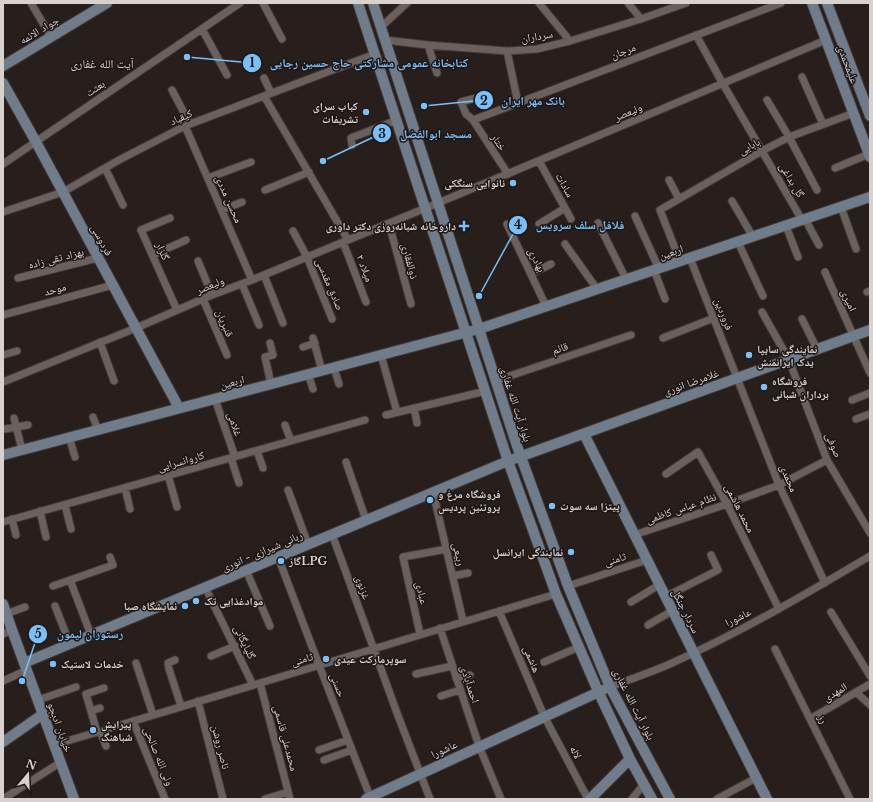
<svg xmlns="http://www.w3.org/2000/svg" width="873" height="802" font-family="'Libre Baskerville','Noto Naskh Arabic',serif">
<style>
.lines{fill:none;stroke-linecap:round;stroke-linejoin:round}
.street-casing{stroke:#403938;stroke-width:9}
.secondary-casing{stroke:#403938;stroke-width:12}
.street{stroke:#6a605e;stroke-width:7}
.secondary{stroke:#707c8a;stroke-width:10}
.poi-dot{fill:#79bff8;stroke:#1e1614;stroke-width:1.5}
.labels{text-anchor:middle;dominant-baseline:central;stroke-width:3;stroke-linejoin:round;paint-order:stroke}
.street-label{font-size:11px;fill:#d7d1d0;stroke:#1e1614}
.poi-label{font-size:11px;font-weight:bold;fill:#d7d1d0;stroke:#1e1614;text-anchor:start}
.neighbourhood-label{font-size:12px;fill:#d7d1d0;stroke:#1e1614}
.leader{fill:none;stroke:#79bff8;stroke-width:1.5}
.callout-dot{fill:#79bff8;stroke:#1e1614;stroke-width:1.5}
.mark-label{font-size:12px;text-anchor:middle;font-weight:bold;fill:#111}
.callout-label{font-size:12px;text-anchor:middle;font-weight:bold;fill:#79bff8;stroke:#1e1614;stroke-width:3;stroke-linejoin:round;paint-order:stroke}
</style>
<rect width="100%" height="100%" fill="#281f1d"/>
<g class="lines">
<defs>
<path id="street" d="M31,3L51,37
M263,3L282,39
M539,3L570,41
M628,3L641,19
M381,27L407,3
M202,29L227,75
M696,35L723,84L802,220
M385,40L428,45L507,51L537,49L570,41L641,19L686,3
M428,45L437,73
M507,51L518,103
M802,77L823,124
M264,78L271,93
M172,90L190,124
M264,96L348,240
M476,98L461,102L466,114L473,120L508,174
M767,100L789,137L817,190
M473,120L781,3
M185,126L252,280
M352,145L351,138L397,120
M539,161L571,219
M3,164L240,3
M105,168L123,205
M835,168L869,154
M208,178L251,162
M669,180L679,199
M265,190L309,172
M732,201L753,237
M841,207L856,249
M222,210L242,202
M3,212L63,192L119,160L185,126L264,96L375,54
M635,216L659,269
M170,218L141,230L177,310
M805,219L819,245
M598,223L626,279
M389,224L411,304
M507,224L546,306
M539,224L565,208
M786,226L798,257
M293,231L307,257L332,319
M343,242L366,302
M738,242L763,296
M565,244L597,289
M153,255L186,240
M690,258L779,485L825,583
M198,261L212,295
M680,261L660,210L762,151L789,137L854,113
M654,270L665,299
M825,272L870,373
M531,274L551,264
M264,275L283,323
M18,278L98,258
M242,284L259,325
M867,292L870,291
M203,299L227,355
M762,312L789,360L827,460L870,533
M3,315L113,285
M802,319L817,349
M313,338L322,371
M663,338L714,318
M100,342L114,381
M270,343L273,355L265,357L271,384
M303,347L315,343
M3,355L17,351
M381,355L397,412
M334,368L339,384
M308,374L313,389
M495,381L631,335
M3,382L136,328L212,295L252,280L348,240L438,203L826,40
M215,399L235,457
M852,400L870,393
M414,408L417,423
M386,415L486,391
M93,417L98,430
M14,418L22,450
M856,419L870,414
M285,425L291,441
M5,429L28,425
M69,437L75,457
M257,451L263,468
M231,458L239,483
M346,462L366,520
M666,474L698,452L727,504L779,609
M168,475L177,507
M125,488L130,509
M288,490L308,544
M433,492L463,621
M65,505L71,529
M40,511L46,537
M12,519L16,535
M3,522L365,420
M332,534L397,713L430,799
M634,535L727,504L779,485L827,460
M278,557L319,665L371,799
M246,570L270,626
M453,576L468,573
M70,580L91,635
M53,586L113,565L110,557
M568,586L647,560
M205,587L253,685
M665,597L718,570L711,555
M631,602L659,585
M55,606L70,644
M499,611L544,716L588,799
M831,612L870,676
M6,614L25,607
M648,625L672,611
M440,628L479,746L501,799
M3,634L12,630
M420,634L403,557L447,549
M775,649L850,799
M211,656L235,646
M175,660L168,663L169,669L181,706
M544,662L579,647
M136,663L153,715
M416,674L452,666
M456,678L470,675
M3,681L27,670
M260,683L290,799
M610,687C631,679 652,672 672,663C741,632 806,594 870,556
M856,692L870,705
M441,696L460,690
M38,700L76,687
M198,701L223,799
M91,711L100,708
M810,719L870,684
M133,721L165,799
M100,731L106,746
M97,732L86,694L104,688
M54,745L556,594
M319,750L348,740
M324,760L352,750
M3,799L61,762
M265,799L288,792
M632,799L644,784
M717,799L756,778"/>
<path id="secondary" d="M358,3L508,461L556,594L598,691L630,759L652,799
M373,3L517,446L568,586L610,687L670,799
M812,3L870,157
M827,3L870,116
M3,66L107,3
M3,83L36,142L179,408
M584,434L767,799
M3,455L479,329L870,197
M3,604L12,630L74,799
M24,663L508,461L870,330
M3,742L43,714
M366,799L603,690
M590,799L630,759"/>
</defs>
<use href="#street" class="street-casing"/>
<use href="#secondary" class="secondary-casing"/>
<use href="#street" class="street"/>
<use href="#secondary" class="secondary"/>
</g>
<g class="poi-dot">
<circle cx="366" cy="112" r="4"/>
<circle cx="513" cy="183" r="4"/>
<path d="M462 220h4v4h4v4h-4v4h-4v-4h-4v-4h4z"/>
<circle cx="749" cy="355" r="4"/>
<circle cx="764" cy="387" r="4"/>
<circle cx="430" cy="500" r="4"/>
<circle cx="552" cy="506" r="4"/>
<circle cx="571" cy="552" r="4"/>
<circle cx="281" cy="561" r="4"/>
<circle cx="196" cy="601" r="4"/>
<circle cx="185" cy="606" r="4"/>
<circle cx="326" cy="659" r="4"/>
<circle cx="53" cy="664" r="4"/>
<circle cx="93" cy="730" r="4"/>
</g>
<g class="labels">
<g class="street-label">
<text transform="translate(39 30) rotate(-31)">جواد الائمه</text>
<text transform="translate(537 36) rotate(-9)">سرداران</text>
<text transform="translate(623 51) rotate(-21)">مرجان</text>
<text transform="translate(848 64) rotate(69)">علیمحمدی</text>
<text transform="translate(95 88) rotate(-34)">بعثت</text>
<text transform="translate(628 112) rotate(-23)">ولیعصر</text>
<text transform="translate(181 117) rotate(-24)">کیقباد</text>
<text transform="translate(499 142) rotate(57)">ختار</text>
<text transform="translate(749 146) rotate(-29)">بابایی</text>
<text transform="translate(792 180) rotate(59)">گل بداغی</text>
<text transform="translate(565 185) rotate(61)">سادات</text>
<text transform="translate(229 199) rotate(66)">محسن مددی</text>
<text transform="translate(102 240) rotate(62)">فردوسی</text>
<text transform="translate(163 251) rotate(66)">گلزار</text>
<text transform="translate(671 252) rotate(-19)">اربعین</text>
<text transform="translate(56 258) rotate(-14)">بهزاد تقی زاده</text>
<text transform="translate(537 260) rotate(64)">بهادری</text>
<text transform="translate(410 261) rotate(75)">ذوالفقاری</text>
<text transform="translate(365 268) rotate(69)">میلاد ۲</text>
<text transform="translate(330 284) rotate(67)">صادق مقدسی</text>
<text transform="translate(210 285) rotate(-22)">ولیعصر</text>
<text transform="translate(55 289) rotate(-15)">موحد</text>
<text transform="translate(849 300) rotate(66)">امیری</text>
<text transform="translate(724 314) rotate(69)">فروردین</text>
<text transform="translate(225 323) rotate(67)">قنبریان</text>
<text transform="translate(560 348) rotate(-19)">قائم</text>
<text transform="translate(232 382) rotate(-15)">اربعین</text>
<text transform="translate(691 382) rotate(-20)">غلامرضا انوری</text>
<text transform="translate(516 404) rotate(72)">بلوار آیت الله غفاری</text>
<text transform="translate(235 424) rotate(71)">غلامی</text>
<text transform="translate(834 445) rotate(67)">صوفی</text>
<text transform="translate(181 461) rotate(-16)">کاروانسرایی</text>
<text transform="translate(789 478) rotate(67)">محمدی</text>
<text transform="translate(681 508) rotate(-19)">نظام عباس کاظمی</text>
<text transform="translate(740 508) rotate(63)">محمد هاشمی</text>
<text transform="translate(262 551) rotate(-23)">ربانی شیرازی - انوری</text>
<text transform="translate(459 554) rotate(77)">ربیعی</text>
<text transform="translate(615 559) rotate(-18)">ثامنی</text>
<text transform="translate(363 587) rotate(70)">غزنوی</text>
<text transform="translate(422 593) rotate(77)">عبادی</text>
<text transform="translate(686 611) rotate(63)">سردار جنگل</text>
<text transform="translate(738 617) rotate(-27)">عاشورا</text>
<text transform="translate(245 642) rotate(64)">گلپایگانی</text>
<text transform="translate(302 659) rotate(-17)">ثامنی</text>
<text transform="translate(532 659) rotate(67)">هاشمی</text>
<text transform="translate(470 684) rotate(72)">احمدآبادی</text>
<text transform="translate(338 685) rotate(69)">حسنی</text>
<text transform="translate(835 692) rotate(-31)">المهدی</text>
<text transform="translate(634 704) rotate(63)">بلوار آیت الله غفاری</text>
<text transform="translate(823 719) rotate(63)">رز</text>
<text transform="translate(60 727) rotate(70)">خیابان ادبجو</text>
<text transform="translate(286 738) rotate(75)">محمدعلی قاسمی</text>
<text transform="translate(221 747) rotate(76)">ناصر روشن</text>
<text transform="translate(444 749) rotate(-25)">عاشورا</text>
<text transform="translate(576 752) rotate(62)">لاله</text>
<text transform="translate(159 756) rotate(68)">ولی الله صالحی</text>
</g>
<g class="poi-label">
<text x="358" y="106" text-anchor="end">کباب سرای<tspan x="358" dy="13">تشریفات</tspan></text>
<text x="505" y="183" text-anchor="end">نانوایی سنگکی</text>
<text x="456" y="226" text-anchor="end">داروخانه شبانه‌روزی دکتر داوری</text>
<text x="757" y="349">نمایندگی سایپا<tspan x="757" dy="13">یدک ایرانمنش</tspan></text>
<text x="772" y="381">فروشگاه<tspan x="772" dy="13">برداران شبانی</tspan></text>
<text x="438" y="494">فروشگاه مرغ و<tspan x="438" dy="13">پروتئین پردیس</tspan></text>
<text x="560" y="506">پیتزا سه سوت</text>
<text x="563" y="552" text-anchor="end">نمایندگی ایرانسل</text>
<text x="289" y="561">گازLPG</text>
<text x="204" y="601">موادغذایی تک</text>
<text x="177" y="606" text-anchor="end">نمایشگاه صبا</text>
<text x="334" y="659">سوپرمارکت عیدی</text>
<text x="61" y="664">خدمات لاستیک</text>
<text x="101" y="724">پیرایش<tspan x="101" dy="13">شباهنگ</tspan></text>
</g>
<g class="neighbourhood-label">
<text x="102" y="63">آیت الله غفاری</text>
</g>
</g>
<path class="leader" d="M187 57L252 63M424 106L484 100M323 161L382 133M479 296L518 225M22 681L38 634"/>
<g class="callout-dot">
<circle cx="187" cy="57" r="4"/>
<circle cx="424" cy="106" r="4"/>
<circle cx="323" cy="161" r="4"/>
<circle cx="479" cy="296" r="4"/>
<circle cx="22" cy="681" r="4"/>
<circle cx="252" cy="63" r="10"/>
<circle cx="484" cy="100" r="10"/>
<circle cx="382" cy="133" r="10"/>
<circle cx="518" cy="225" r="10"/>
<circle cx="38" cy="634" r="10"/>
</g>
<g class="mark-label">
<text x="252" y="67">1</text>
<text x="484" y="105">2</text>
<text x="382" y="138">3</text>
<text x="518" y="229">4</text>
<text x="38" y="638">5</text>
</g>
<g class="callout-label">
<text x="369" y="67">کتابخانه عمومی مشارکتی حاج حسین رجایی</text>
<text x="533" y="105">بانک مهر ایران</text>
<text x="436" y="138">مسجد ابوالفضل</text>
<text x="580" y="229">فلافل سلف سرویس</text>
<text x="90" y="638">رستوران لیمون</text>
</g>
<rect width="873" height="802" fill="none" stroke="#d7d1d0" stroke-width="8"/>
<g transform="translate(28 774) rotate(19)" stroke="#1e1614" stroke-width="3" paint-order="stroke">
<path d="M0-3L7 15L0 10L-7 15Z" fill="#d7d1d0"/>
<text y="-6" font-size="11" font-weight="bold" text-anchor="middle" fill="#d7d1d0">N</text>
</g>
</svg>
